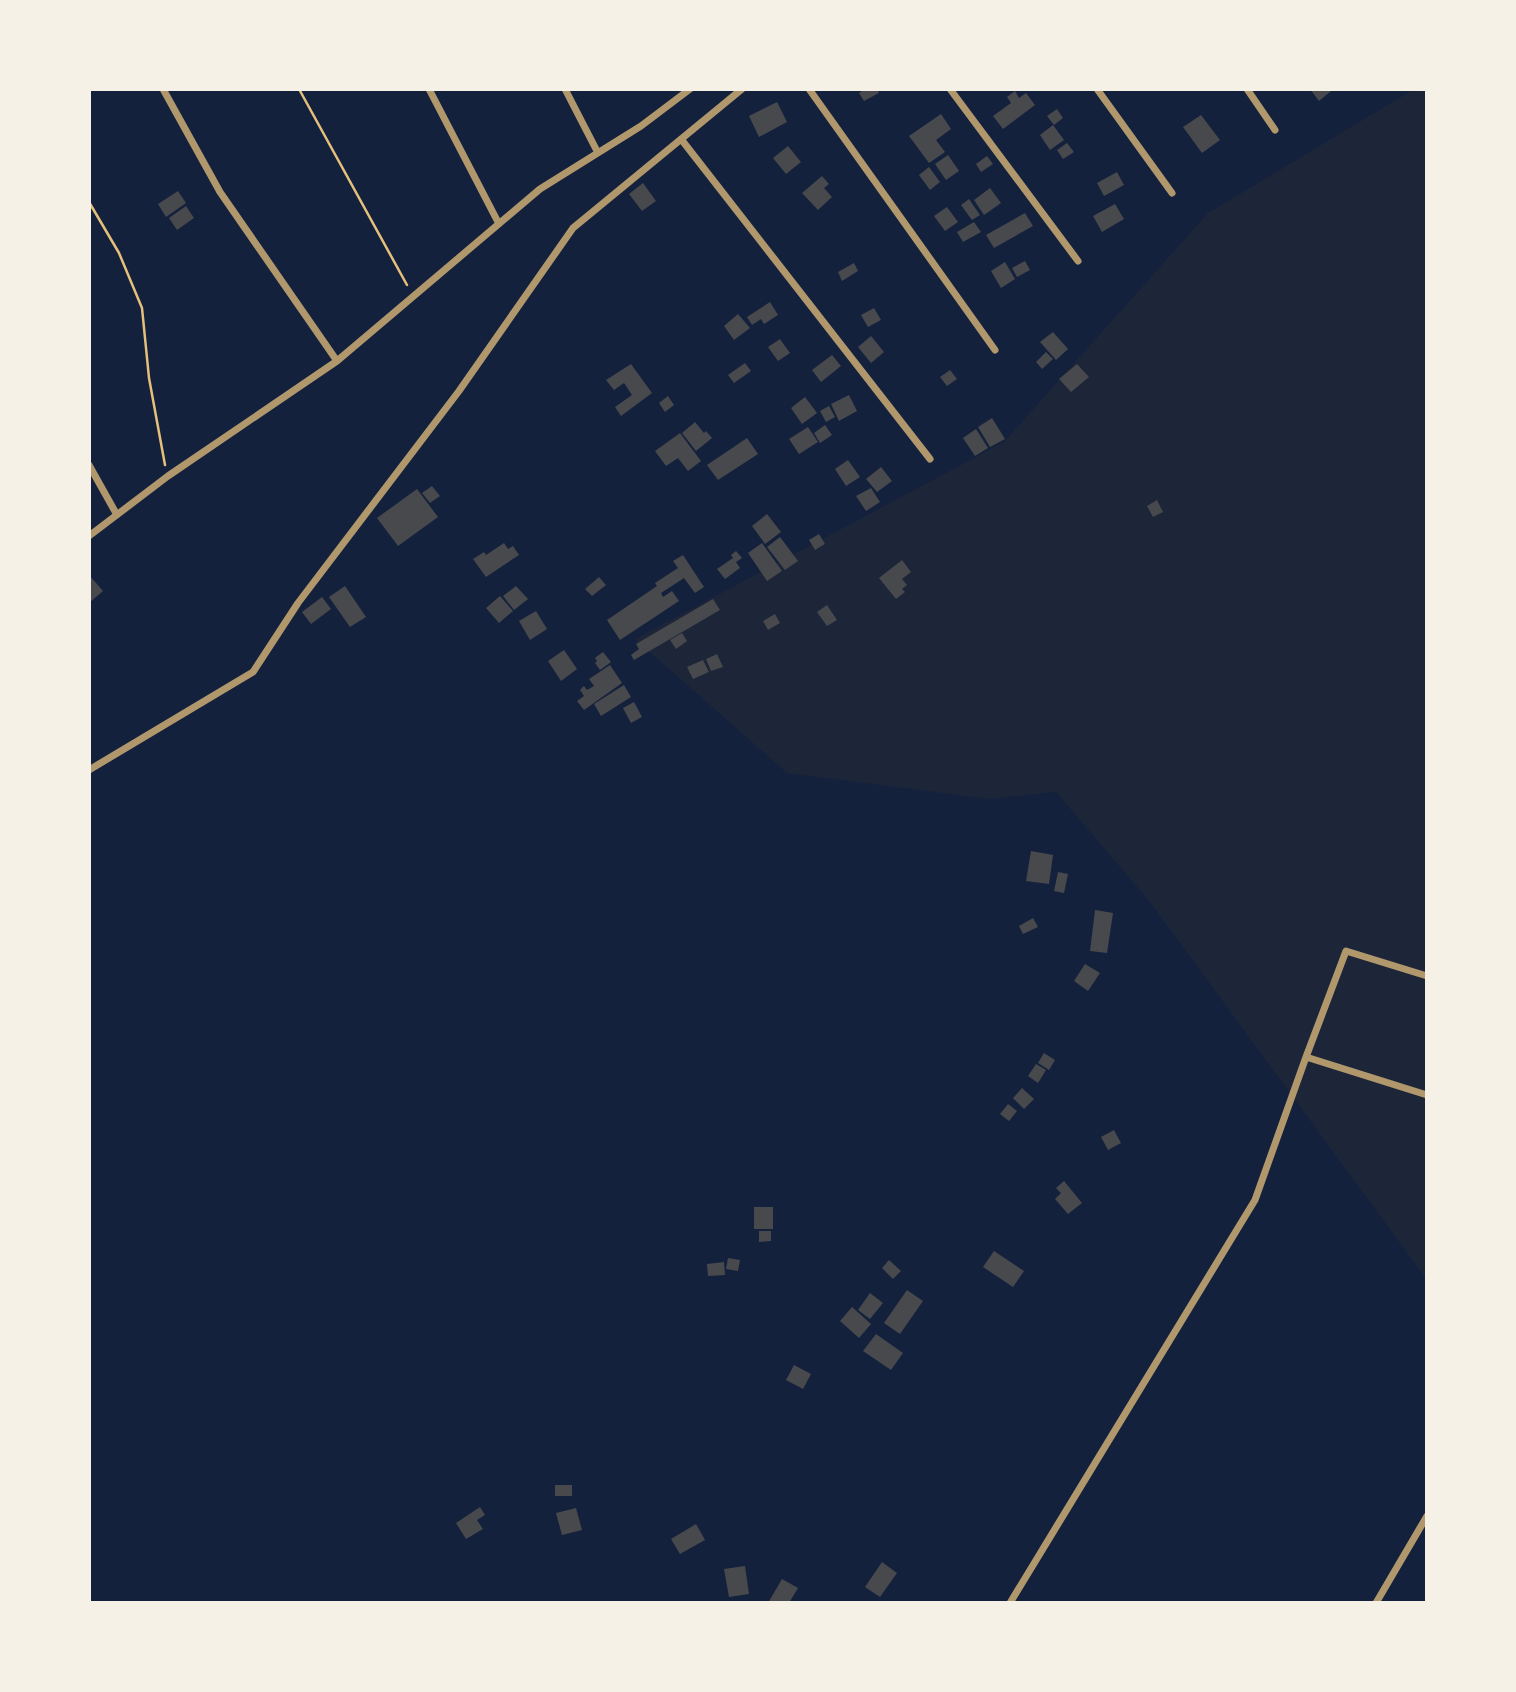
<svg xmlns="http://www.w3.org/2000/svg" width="1516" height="1692" font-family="'IBM Plex Serif',serif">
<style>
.green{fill:#1d2539}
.building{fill:#48494c}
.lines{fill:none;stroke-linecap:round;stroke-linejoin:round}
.path{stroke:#e5c07b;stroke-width:2.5}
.minor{stroke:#b1986c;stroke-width:7}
</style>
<rect width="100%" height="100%" fill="#14213d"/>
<path class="green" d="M1414,89H1427V1280L1150,902L1056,792L989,799L787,773L635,639L1004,442L1208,213Z"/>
<path class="building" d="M865,89H877L879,93L864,101L859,93Z
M1310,89H1329L1331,91L1319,101Z
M1015,91L1019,98L1026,93L1035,105L1003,129L993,116L1011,103L1007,97Z
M777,102L787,122L759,137L749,116Z
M1057,109L1063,118L1054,125L1047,116Z
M941,114L951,129L936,140L945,152L929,163L909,136Z
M1201,115L1220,140L1202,153L1183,127Z
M1053,125L1064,140L1050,150L1040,135Z
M1067,143L1074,152L1063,159L1057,150Z
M788,146L801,162L786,174L773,158Z
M948,155L959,171L946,180L935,164Z
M987,156L993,164L981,172L976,164Z
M929,167L940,182L930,190L919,175Z
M1117,172L1124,185L1104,196L1097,183Z
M822,176L829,184L824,188L832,197L818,210L802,193Z
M643,183L656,201L642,211L629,194Z
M990,188L1001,203L984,215L974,200Z
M178,191L186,203L166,217L158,204Z
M969,199L980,215L972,220L961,205Z
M1115,204L1124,219L1102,232L1093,216Z
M186,206L194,218L177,230L169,218Z
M947,207L958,222L945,231L934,216Z
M1025,213L1033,226L994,248L986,235Z
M974,222L981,232L963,242L957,232Z
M1025,261L1030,270L1017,277L1012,268Z
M1005,262L1015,279L1001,288L991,271Z
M854,263L858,271L842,281L838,272Z
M770,302L778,315L764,324L761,319L752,325L747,317Z
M874,308L881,320L868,327L861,315Z
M738,314L750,328L734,340L724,326Z
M1053,332L1068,349L1056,360L1040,342Z
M871,336L884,352L871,363L858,347Z
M780,339L790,353L778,361L768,347Z
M1046,352L1053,359L1042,369L1036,362Z
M832,355L841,366L821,382L812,370Z
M745,363L751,371L734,383L728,375Z
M631,364L652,393L621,416L615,407L632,395L624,383L614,390L606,380Z
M1077,364L1089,377L1071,392L1059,379Z
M950,370L957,379L947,386L940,377Z
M849,395L857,411L839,421L831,404Z
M668,396L674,405L665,412L659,403Z
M805,397L817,413L802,424L791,408Z
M829,406L835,417L826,422L820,411Z
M992,418L1005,439L990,447L978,427Z
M695,422L704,433L706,431L712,438L696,451L682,433Z
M825,425L832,435L820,443L814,433Z
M808,427L818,442L799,454L789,439Z
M976,429L988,448L975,456L963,438Z
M680,433L701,461L688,471L678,458L666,466L655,451Z
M747,438L758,454L718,480L707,465Z
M848,460L860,477L846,486L835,469Z
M881,467L892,481L877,492L866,479Z
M432,486L440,496L430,503L422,493Z
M871,488L880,502L866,511L856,496Z
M417,489L438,517L398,546L377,518Z
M1157,500L1163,512L1153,517L1147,506Z
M767,514L781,532L765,544L752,526Z
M819,534L825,544L815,550L809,540Z
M780,537L798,561L785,570L767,547Z
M504,543L508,549L513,546L519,555L486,577L473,559L484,552L486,555Z
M762,543L782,571L767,581L748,553Z
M736,551L742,558L736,562L740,568L725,579L717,569L733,558L731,555Z
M683,555L704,587L695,593L684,578L661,593L663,597L672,591L679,601L620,640L607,620L657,586L655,583L678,568L673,561Z
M902,560L911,572L902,579L907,585L902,589L905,592L896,599L879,578Z
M89,575L103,591L89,603Z
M599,577L606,585L592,596L585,589Z
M345,586L366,617L350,627L329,597Z
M516,586L528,599L514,610L503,596Z
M500,596L513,611L499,623L486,608Z
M322,597L331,609L311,624L302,612Z
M713,599L720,610L634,660L631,655L639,649L636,644Z
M827,605L837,620L827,626L817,612Z
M536,611L547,629L530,640L519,621Z
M775,614L780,623L768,630L763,621Z
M682,633L687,641L676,649L670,640Z
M564,650L577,669L561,681L548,661Z
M603,652L611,662L600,670L595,663L597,661L595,658Z
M717,654L723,667L711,671L706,659Z
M703,660L709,672L693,679L687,667Z
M610,665L622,683L584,710L577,701L584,696L580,690L584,686L587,690L594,686L589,679Z
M624,685L631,697L601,716L594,704Z
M634,702L642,717L631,723L623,708Z
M1031,851L1053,855L1049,884L1026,881Z
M1058,872L1068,874L1064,893L1054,891Z
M1095,910L1113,913L1107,953L1090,951Z
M1033,918L1038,927L1023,934L1019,926Z
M1085,964L1100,973L1088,991L1074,981Z
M1044,1053L1055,1060L1049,1070L1038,1063Z
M1036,1064L1046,1070L1038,1083L1028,1076Z
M1022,1088L1034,1099L1024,1109L1013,1098Z
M1008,1104L1017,1111L1009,1121L1000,1114Z
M1114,1130L1121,1143L1108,1150L1101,1137Z
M1064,1181L1082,1203L1068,1214L1055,1199L1061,1193L1056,1188Z
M754,1207H773V1229H754Z
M759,1231H771V1241L759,1242Z
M994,1251L1024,1271L1013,1287L983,1267Z
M728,1258L740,1260L738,1271L726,1269Z
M889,1260L901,1271L893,1279L882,1268Z
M724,1262L725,1275L708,1276L707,1264Z
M907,1290L923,1301L900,1334L884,1323Z
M870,1293L883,1303L870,1319L858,1310Z
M852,1307L871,1324L859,1338L840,1321Z
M876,1334L903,1353L891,1370L863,1351Z
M794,1365L811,1374L803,1389L786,1380Z
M555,1485H572V1496H555Z
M480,1507L485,1515L477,1520L483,1529L466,1539L456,1523Z
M576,1508L582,1530L562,1535L556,1513Z
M696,1524L705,1540L680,1554L671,1539Z
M882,1562L897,1573L880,1597L865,1587Z
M745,1566L749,1594L729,1597L724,1569Z
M782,1579L798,1588L789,1603H768Z"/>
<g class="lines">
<path class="path" d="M299,89L407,285
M89,202L119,253L142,308L149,378L165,465"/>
<path class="minor" d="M163,89L220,192L337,361
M429,89L499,224
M565,89L598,153
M809,89L995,350
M950,89L1078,261
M1097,89L1172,193
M1247,89L1275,130
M681,139L930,459
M89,465L117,515
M89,536L168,476L337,361L540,189L641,126L690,89
M89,770L253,672L298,603L459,391L573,228L742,89
M1306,1057L1427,1095
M1010,1603L1255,1200L1306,1057L1346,951L1427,976
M1376,1603L1427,1516"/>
</g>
<rect width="1516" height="1692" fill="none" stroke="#f6f1e7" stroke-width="182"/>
</svg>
